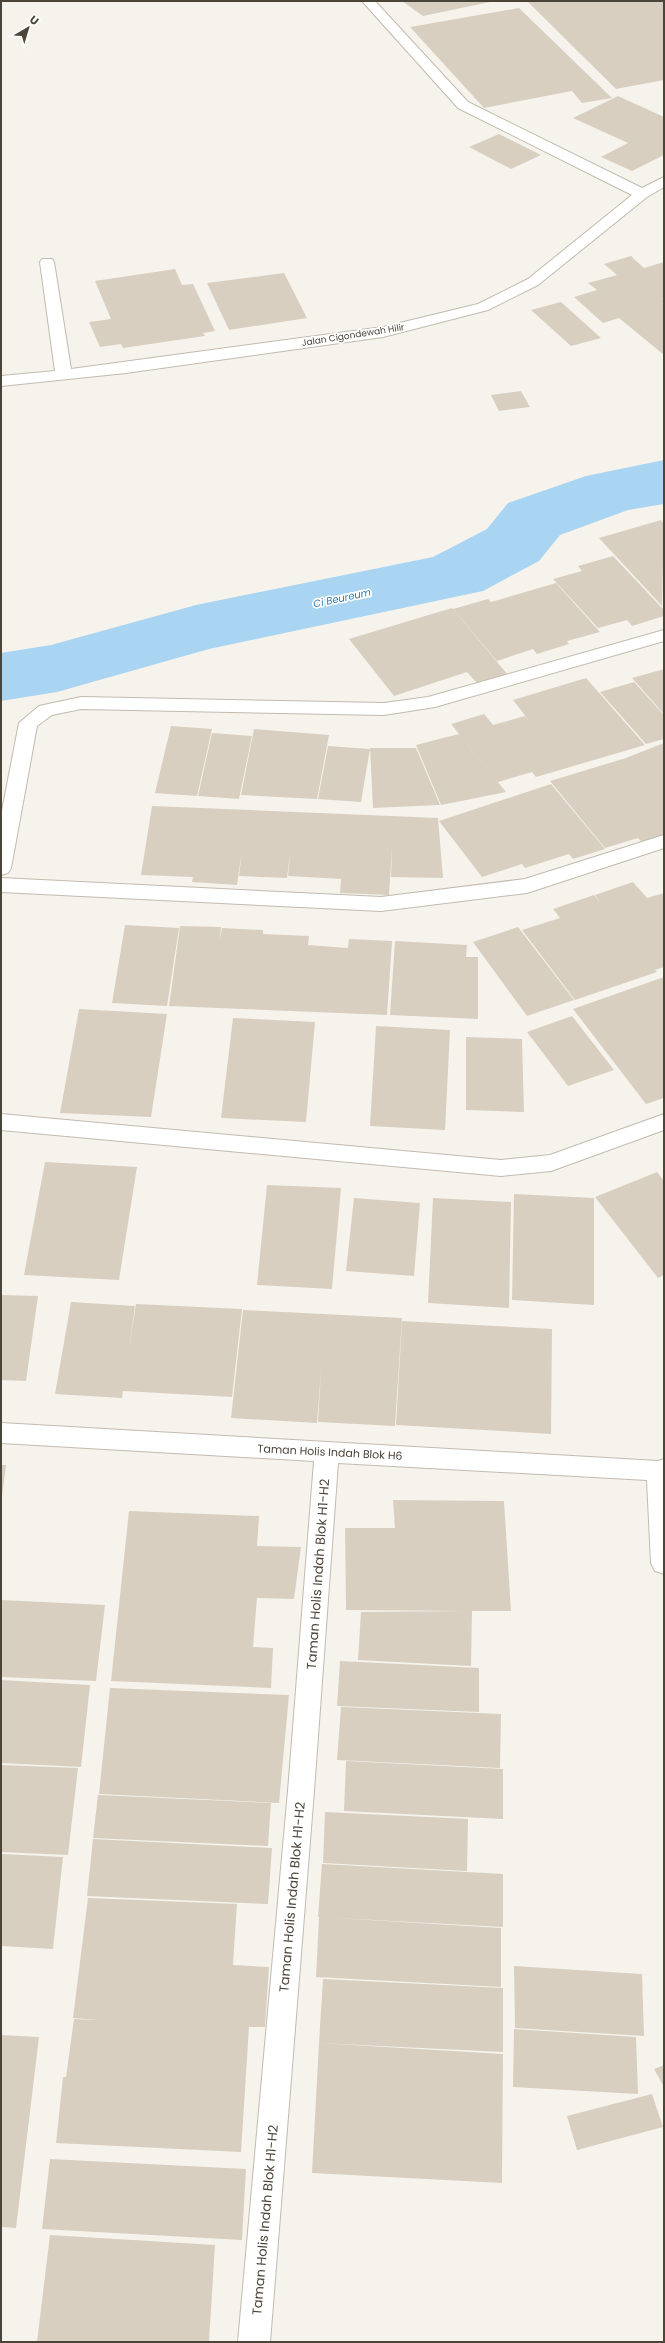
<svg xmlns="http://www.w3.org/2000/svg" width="665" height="2343" font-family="Poppins,sans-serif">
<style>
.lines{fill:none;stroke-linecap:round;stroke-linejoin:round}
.river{fill:#a9d4f2;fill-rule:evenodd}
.building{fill:#d8cfc1}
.minor-casing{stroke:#c2bbae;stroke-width:2}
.minor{fill:#fff;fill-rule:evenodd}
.labels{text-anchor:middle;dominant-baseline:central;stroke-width:3.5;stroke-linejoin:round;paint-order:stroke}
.far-street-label{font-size:9px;fill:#4b4439;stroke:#fff}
.far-water-label{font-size:10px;font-style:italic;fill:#2e7ab2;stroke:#fff}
.street-label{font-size:11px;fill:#4b4439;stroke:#fff}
.near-street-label{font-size:13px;fill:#4b4439;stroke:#fff}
</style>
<rect width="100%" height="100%" fill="#f6f3ec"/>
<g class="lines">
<path class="river" d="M664,460V504L628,510L560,535L539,561L483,591L209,649L57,692L1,701V653L51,645L196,605L433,557L487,529L508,503L586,476Z"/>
</g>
<path class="building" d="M402,1H490V2L423,16Z
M527,1H664V80L616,89Z
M519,8L612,98L582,103L572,91L484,108L410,27Z
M618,96L664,117V155L632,171L601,157L628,143L573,118Z
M499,134L541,155L511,169L469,147Z
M631,256L644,268L664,262V298H662L664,300V355L619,318L603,323L574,297L597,290L588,283L617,275L604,264Z
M175,269L182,285L193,284L215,331L203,333L205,336L123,348L121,344L100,347L89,322L111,319L95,281Z
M284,273L307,318L229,330L207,283Z
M561,302L601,338L571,346L531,310Z
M521,391L530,407L499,411L491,395Z
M661,520L664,523L662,606L599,538Z
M613,556L664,610V616L632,626L627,620L598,628L553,579L582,571L578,566Z
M556,583L600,632L567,641L569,644L537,654L533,649L497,661L453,609L488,599L491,602Z
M452,608L508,675L478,684L467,672L394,696L349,639Z
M664,669V714L632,678Z
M586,678L645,745L536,777L532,772L498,782L451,724L484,714L493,725L525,716L531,723L513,700Z
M634,682L664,715V739L646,744L600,692Z
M171,726L212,729L197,796L155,793Z
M254,729L329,735L317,799L241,795Z
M212,733L252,736L239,799L198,796Z
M459,734L506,792L441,805L416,745Z
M664,743V835L642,842L638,838L605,848L550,781L626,758Z
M328,746L370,749L361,802L318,799Z
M370,748H416L440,805L373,808Z
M551,784L605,849L573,859L569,854L525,868L522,864L482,877L439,821Z
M152,806L438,818L443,878L391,877L392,847L389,895L340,893L344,839L341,879L288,876L290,853L287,878L239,876L242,850L237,885L192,882L193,877L141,875Z
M633,882L647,898L664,893V967L655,970L657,972L575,1000L522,930L560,918L553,909L594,895L600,902L595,895Z
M125,925L179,928L167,1006L112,1003Z
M180,926L221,927L220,939L222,928L263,930V934L309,936L308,945L348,948L349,939L392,941L387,1015L169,1006Z
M518,927L574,1000L527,1016L473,942Z
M395,941L467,945L466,957H478V1019L390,1015Z
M664,977V1098L646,1104L573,1009Z
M79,1009L167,1014L151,1117L60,1113Z
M572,1016L614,1070L568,1086L527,1032Z
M233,1018L315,1022L306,1122L221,1118Z
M376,1026L450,1030L445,1130L370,1126Z
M466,1037L522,1039L524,1112L466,1110Z
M45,1162L137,1167L119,1280L24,1275Z
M657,1172L664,1181V1275L658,1278L595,1197Z
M267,1185L341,1188L332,1289L257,1285Z
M514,1194L594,1198V1305L512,1300Z
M354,1198L420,1203L414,1276L346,1271Z
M433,1198L511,1202L509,1308L428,1303Z
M1,1295L38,1296L26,1381L1,1380Z
M71,1302L135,1306L129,1349L136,1304L242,1309L232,1397L123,1391L122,1398L55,1394Z
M243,1310L402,1318L395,1426L318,1422L321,1370L317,1423L231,1418Z
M402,1321L552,1329L551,1434L396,1425Z
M1,1465H6L2,1497H1Z
M393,1500L504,1501L511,1611H472L471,1666L358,1660L361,1612L467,1611L346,1610L345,1528H395Z
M129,1511L259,1516L257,1546L301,1547L294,1599L257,1598L253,1647L273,1648L271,1688L111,1681Z
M1,1600L105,1605L96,1681L1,1677Z
M340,1661L479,1668V1712L337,1706Z
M1,1680L90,1685L81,1767L1,1763Z
M110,1688L289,1695L279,1803L99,1794Z
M341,1707L501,1714L500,1768L337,1760Z
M346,1761L503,1769V1819L344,1811Z
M1,1765L78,1768L68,1855L1,1852Z
M98,1795L271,1803L268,1846L93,1838Z
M325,1812L468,1819L467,1871L323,1863Z
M93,1839L272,1848L268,1904L87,1896Z
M1,1854L63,1857L53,1949L1,1946Z
M322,1864L503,1874V1927L318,1917Z
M88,1898L237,1904L233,1965L269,1967L265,2027H249L241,2152L56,2143L63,2077H66L74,2019L98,2020L73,2018Z
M319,1917L501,1928V1987L316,1977Z
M514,1966L642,1974L644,2036L515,2028Z
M323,1979L503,1988V2052L319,2043Z
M514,2029L636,2037L638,2094L513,2087Z
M1,2035L39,2037L16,2228L1,2227Z
M319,2043L503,2054L502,2183L312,2173Z
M664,2065V2087L654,2069Z
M652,2094L663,2127L577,2150L567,2116Z
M50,2159L246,2169L242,2240L42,2229Z
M50,2235L215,2245L209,2342H37Z"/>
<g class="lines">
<defs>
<path id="minor" d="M362,1H375L468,102L642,188L664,177V187L647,197L538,285L488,310L383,337L126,373L1,386V376L55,371L40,262L42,259H52L54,262L71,369L383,327L478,304L528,279L632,195L458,108Z
M664,630V641L435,707L384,715L81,709L52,715L37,726L11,868L8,873L1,875V816L19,723L39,706L81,697L384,703L428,697Z
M664,835V848L527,893L381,911L1,892V878L381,897L525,879Z
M1,1114L501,1160L550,1155L664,1114V1130L551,1171L501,1176L1,1130Z
M1,1423L658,1461L664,1459V1574L655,1571L651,1563L647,1480L338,1463L314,1791L270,2342H238L288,1791L314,1461L1,1443Z"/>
</defs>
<use href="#minor" class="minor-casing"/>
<use href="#minor" class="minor"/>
</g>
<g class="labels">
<g class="far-street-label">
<text transform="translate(353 335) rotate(-9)">Jalan Cigondewah Hilir</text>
</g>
<g class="far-water-label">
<text transform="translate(342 598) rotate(-12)">Ci Beureum</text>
</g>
<g class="street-label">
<text transform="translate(330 1452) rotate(3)">Taman Holis Indah Blok H6</text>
</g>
<g class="near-street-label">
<text transform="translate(318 1574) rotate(-86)">Taman Holis Indah Blok H1-H2</text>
<text transform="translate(292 1897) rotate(-85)">Taman Holis Indah Blok H1-H2</text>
<text transform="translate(265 2220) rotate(-85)">Taman Holis Indah Blok H1-H2</text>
</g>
</g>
<rect width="665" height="2343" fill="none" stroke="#4b4439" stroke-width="4"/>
<g transform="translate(28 28) rotate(38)" stroke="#ffffff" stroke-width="3" paint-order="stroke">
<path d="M0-3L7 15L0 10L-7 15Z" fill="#4b4439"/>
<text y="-6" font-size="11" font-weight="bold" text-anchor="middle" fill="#4b4439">U</text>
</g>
</svg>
